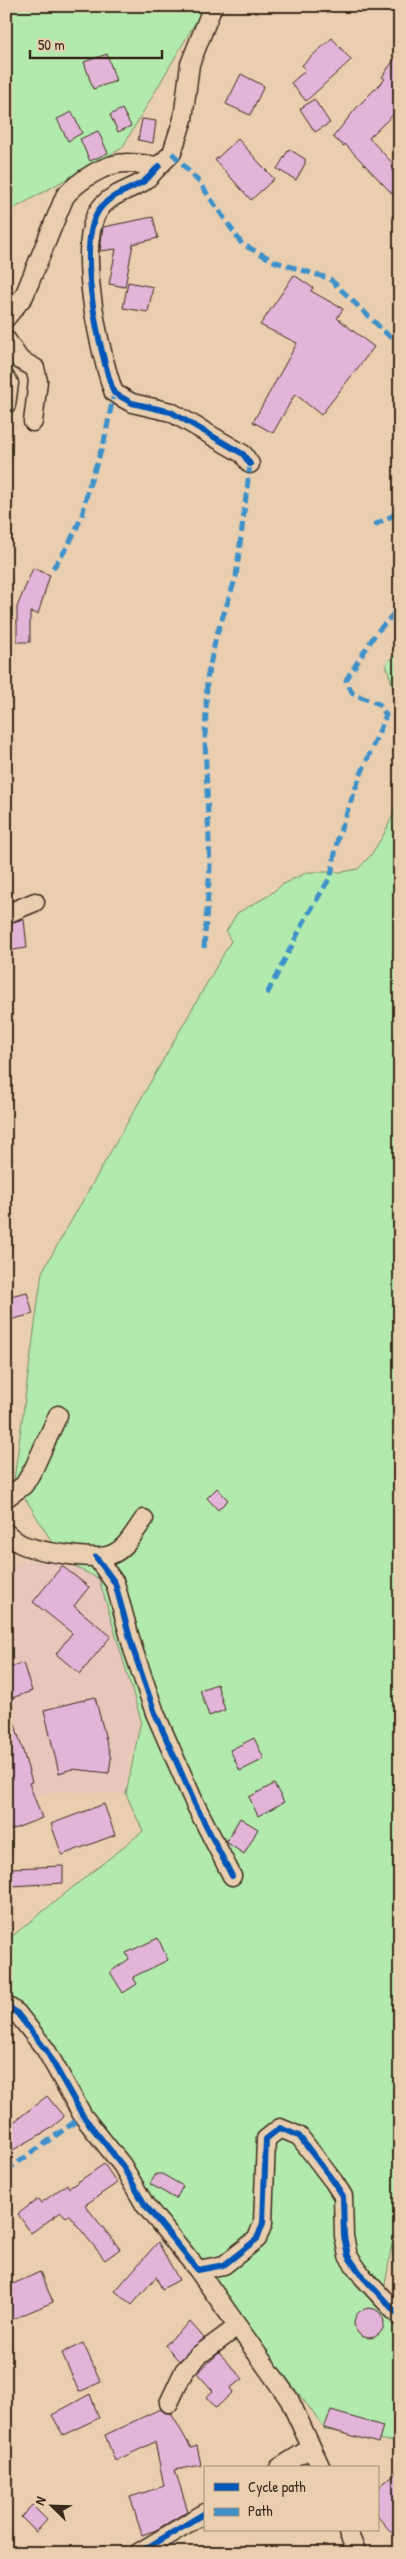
<svg xmlns="http://www.w3.org/2000/svg" width="406" height="2559" font-family="'Patrick Hand',sans-serif">
<style>
.built{fill:#e7c7bc}
.green{fill:#b2eaad;stroke:#768a66}
.building{fill:#e2b4d7;stroke:#3b2a1e}
.lines{fill:none;stroke-linecap:round;stroke-linejoin:round}
.minor-casing{stroke:#3b2a1e;stroke-width:21}
.minor{stroke:#e9cfb0;stroke-width:18}
.quiet{stroke:#3e90ca;stroke-width:5;stroke-dasharray:10 5;stroke-linecap:butt}
.cycleway-casing{stroke:#e9cfb0;stroke-width:9}
.cycleway{stroke:#0057b8;stroke-width:6}
</style>
<rect width="100%" height="100%" fill="#e9cfb0"/>
<filter id="ink" filterUnits="userSpaceOnUse"><feTurbulence type="fractalNoise" baseFrequency=".02" numOctaves="2"/><feDisplacementMap in="SourceGraphic" scale="10" xChannelSelector="R" yChannelSelector="G"/><feConvolveMatrix kernelMatrix="1 2 1 2 8 2 1 2 1" color-interpolation-filters="sRGB"/></filter>
<g filter="url(#ink)">
<path class="built" d="M6,1553L11,1562L63,1560L99,1579L141,1720L129,1763L126,1794L56,1791L6,1805Z"/>
<path class="green" d="M6,6H205L122,148L6,213Z
M400,648V711L386,664Z
M400,800V2297L396,2292L392,2243L383,2297L400,2327V2443L326,2430L216,2284L83,2116L6,2005V1941L143,1831L126,1794L141,1720L99,1579L63,1560L14,1480L42,1272L231,941L226,932L237,913L268,896L283,884L308,872H342L358,869L371,855L384,834Z"/>
<path class="building" d="M332,38L351,60L306,101L291,83L306,70L302,65Z
M400,51V108L369,138L400,171V202L345,144L344,146L333,137L358,106L385,79L382,77Z
M107,54L116,81L93,89L84,62Z
M241,74L264,86L250,115L226,104Z
M314,99L330,123L315,132L300,109Z
M122,109L131,126L118,132L110,115Z
M72,112L82,133L68,141L57,119Z
M142,119L156,121L153,143L138,140Z
M98,131L108,153L90,161L80,139Z
M238,139L274,179L251,200L215,160Z
M289,149L305,159V164L296,180L277,169Z
M153,217L158,238L133,244L125,287L109,284L116,249L100,251L103,227Z
M294,275L313,288L311,291L343,309L337,318L374,347L321,415L295,394L273,433L253,422L297,343L260,325Z
M128,282L153,287L148,312L123,308Z
M33,568L50,575L38,614L30,612V642H17V607Z
M24,919L27,948L6,951V924Z
M27,1292L33,1314L6,1321V1297Z
M217,1488L228,1500L218,1510L207,1498Z
M62,1566L89,1587L74,1606L111,1636L80,1674L56,1654L72,1633L33,1602Z
M23,1663L32,1691L6,1700V1669Z
M217,1684L225,1710L209,1716L200,1690Z
M95,1697L111,1759L109,1773L72,1769L59,1773L44,1710Z
M6,1707H10L32,1782L29,1783L42,1818L6,1832Z
M254,1738L264,1759L240,1771L230,1750Z
M274,1784L284,1802L258,1816L249,1797Z
M104,1804L115,1835L62,1855L51,1824Z
M240,1818L258,1829L244,1854L226,1842Z
M63,1866V1883L11,1886V1868Z
M158,1938L168,1960L133,1977L137,1984L123,1993L110,1972L129,1959L126,1953Z
M47,2096L64,2117L50,2129L6,2154V2128Z
M104,2164L117,2183L85,2205L120,2249L105,2260L69,2215L66,2217L61,2212L31,2233L18,2214L38,2199L41,2203L67,2184L69,2188Z
M156,2174H162L183,2186L176,2199L150,2184Z
M158,2242L179,2280L162,2289L156,2277L132,2305L115,2291Z
M40,2272L53,2302L6,2322V2287Z
M354 2323a15 15 0 1 1 30 0a15 15 0 1 1-30 0Z
M190,2322L204,2338L179,2361L165,2345Z
M83,2343L101,2382L79,2392L62,2353Z
M219,2353L243,2379L230,2388L233,2392L216,2408L206,2397L213,2391L197,2373Z
M90,2394L99,2418L63,2435L52,2415Z
M160,2409L165,2413H171L191,2448L197,2446L201,2465L175,2470L188,2511L156,2530L142,2535L130,2497L164,2486L155,2442L115,2461L105,2435Z
M331,2411L383,2426L378,2443L324,2428Z
M400,2469V2542L377,2516V2489Z
M32,2505L47,2520L36,2532L21,2517Z"/>
<g class="lines">
<defs>
<path id="minor" d="M159,166C154,171 149,178 143,182C127,191 109,195 99,210C75,245 100,355 114,393L132,403L171,412L243,454L250,464
M6,318L24,296L65,196C80,180 104,163 127,163C137,163 148,165 159,166L172,153L183,119L190,64L213,6
M6,339L20,360L35,368L38,381L33,422
M6,379L9,383L6,405
M6,914L35,902
M6,1498L24,1485L34,1468L58,1415
M6,1533C10,1536 14,1540 19,1543C34,1551 94,1561 110,1555C126,1550 135,1531 144,1519
M96,1557L115,1583L133,1649L155,1713L195,1804L232,1876
M6,2005L17,2013L46,2050L83,2116L122,2165L145,2205L198,2270L224,2265L257,2239L263,2223L266,2139L280,2128L299,2136L334,2182L343,2196L344,2236L348,2256L363,2277L400,2317
M198,2270L289,2399L321,2468
M169,2403L184,2371L199,2355L237,2327
M279,2468L311,2448
M347,2530L357,2553
M138,2553L205,2513"/>
</defs>
<use href="#minor" class="minor-casing"/>
<use href="#minor" class="minor"/>
<path class="quiet" d="M172,153L199,182L242,244L276,262L330,279L389,336L400,343
M374,525L400,512
M53,568L68,546L82,516L88,489L104,442L114,393
M204,948L210,867L205,740L207,679L216,637L236,577L250,464
M267,994L307,916L331,876L338,837L359,779L386,715L379,704L353,694L346,680L376,633L400,607
M6,1219L10,1224
M6,2171L83,2116"/>
<defs>
<path id="cycleway" d="M159,166C154,171 149,178 143,182C127,191 109,195 99,210C75,245 100,355 114,393L132,403L171,412L243,454L250,464
M96,1557L115,1583L133,1649L155,1713L195,1804L232,1876
M6,2005L17,2013L46,2050L83,2116L122,2165L145,2205L198,2270L224,2265L257,2239L263,2223L266,2139L280,2128L299,2136L334,2182L343,2196L344,2236L348,2256L363,2277L400,2317
M138,2553L205,2513"/>
</defs>
<use href="#cycleway" class="cycleway-casing"/>
<use href="#cycleway" class="cycleway"/>
</g>
</g>
<rect width="406" height="2559" fill="none" stroke="#e9cfb0" stroke-width="25"/>
<rect x="12" y="12" width="381" height="2534" fill="none" stroke="#3b2a1e" stroke-width="2" filter="url(#ink)"/>
<rect x="204" y="2466" width="175" height="65" fill="#e9cfb0" stroke="#a38d76"/>
<rect x="214" y="2483" width="25" height="8" fill="#0057b8" stroke="#a38d76"/>
<text x="248" y="2492" font-size="15" fill="#3b2a1e">Cycle path</text>
<rect x="214" y="2508" width="25" height="8" fill="#3e90ca" stroke="#a38d76"/>
<text x="248" y="2516" font-size="15" fill="#3b2a1e">Path</text>
<g transform="translate(52 2506) rotate(293)" stroke="#e9cfb0" stroke-width="4" paint-order="stroke">
<path d="M0-4L9 19L0 12L-9 19Z" fill="#3b2a1e"/>
<text y="-8" font-size="14" font-weight="bold" text-anchor="middle" fill="#3b2a1e">N</text>
</g>
<path d="M30 50v8h132v-8" fill="none" stroke="#3b2a1e" stroke-width="2.5"/>
<text x="38" y="50" font-size="15" fill="#3b2a1e" stroke="#e9cfb0" stroke-width="4" paint-order="stroke">50 m</text>
</svg>
